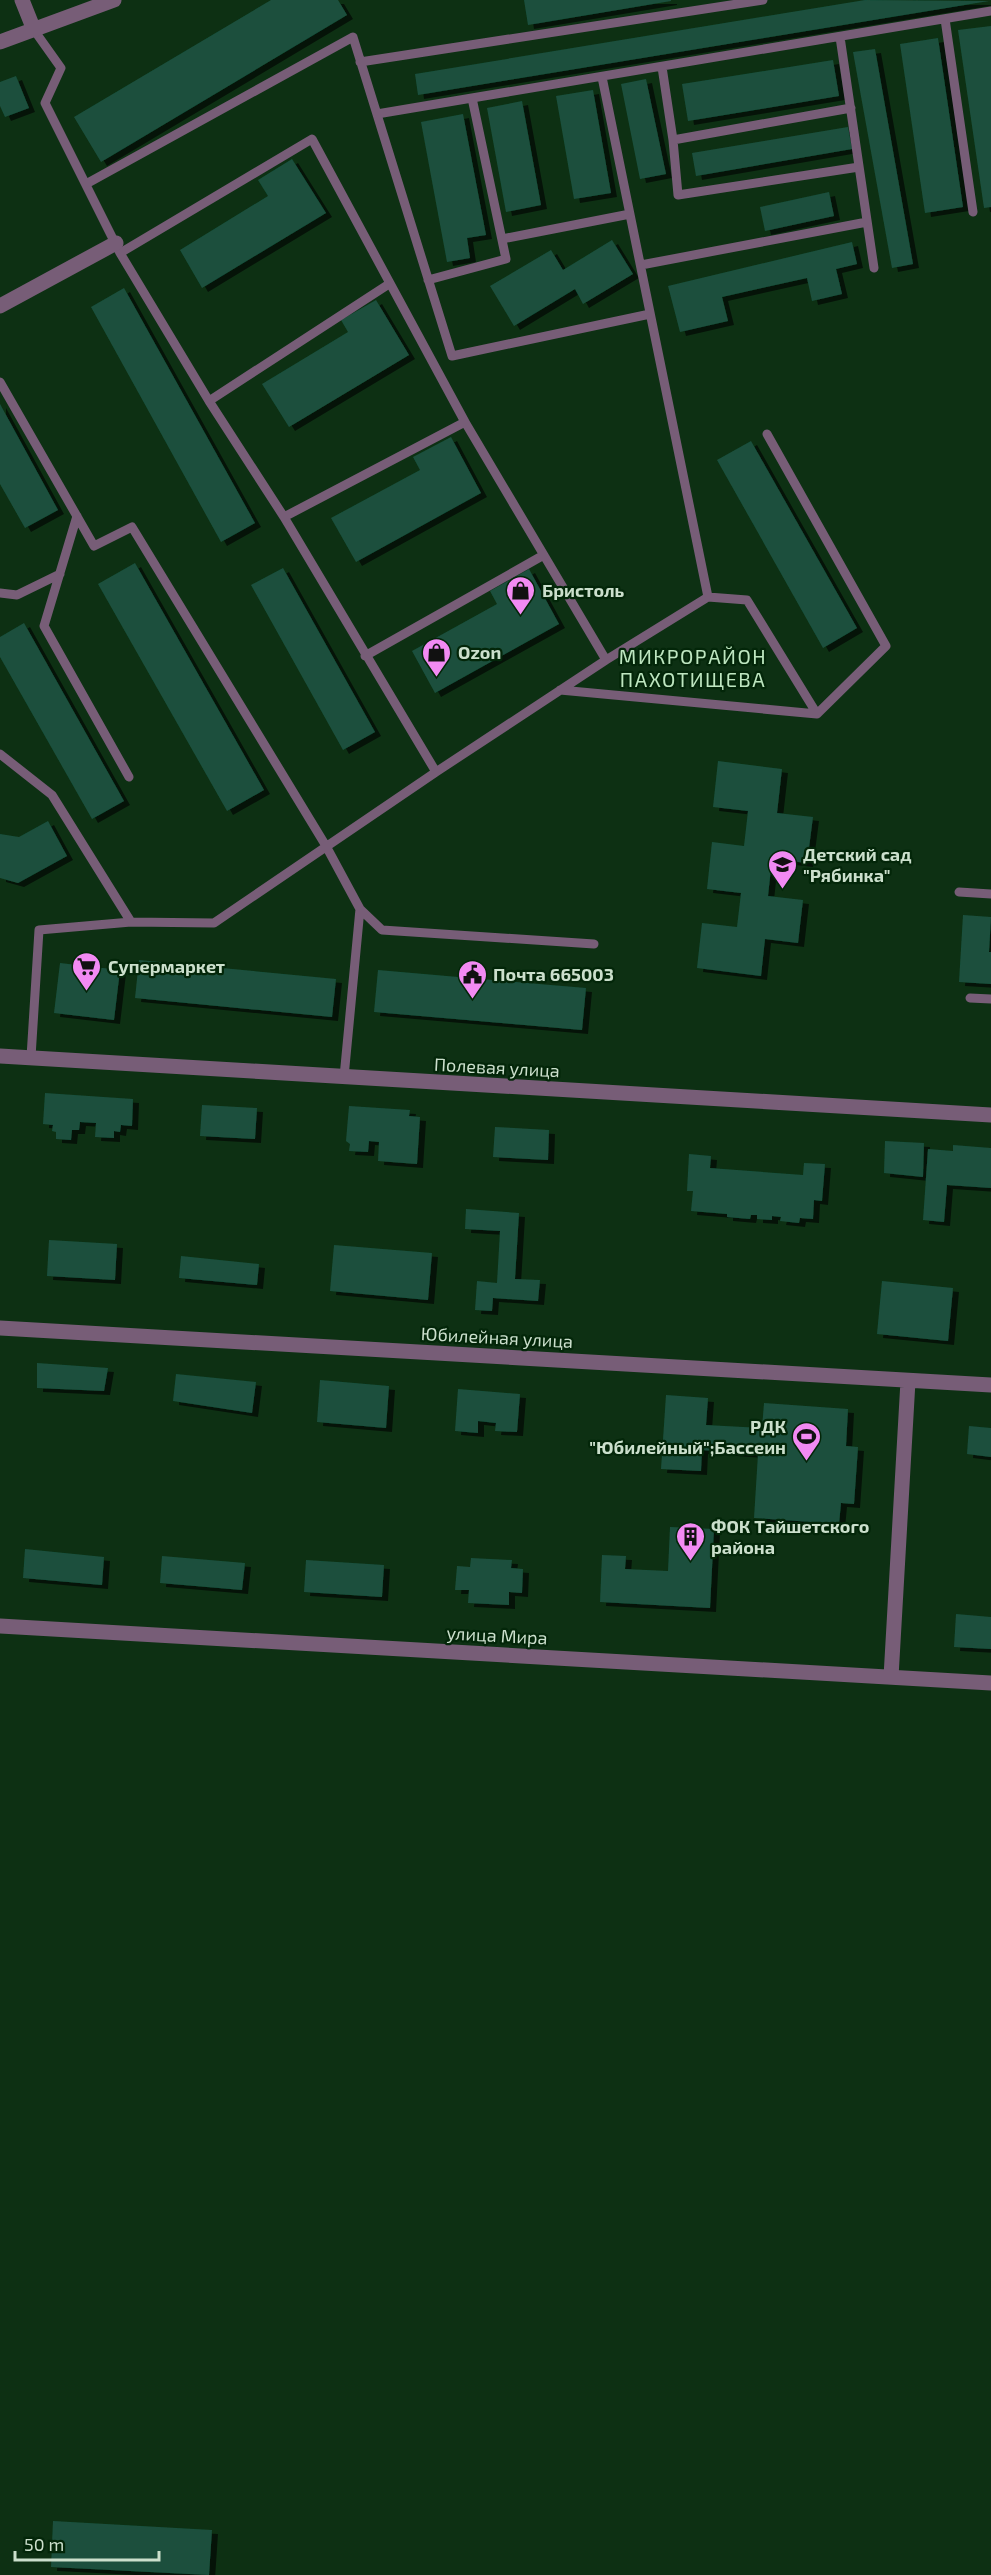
<svg xmlns="http://www.w3.org/2000/svg" width="991" height="2575" font-family="'Exo 2',sans-serif">
<style>
.building{fill:#1a503d;filter:url(#shadow)}
.lines{fill:none;stroke-linecap:round;stroke-linejoin:round}
.service{stroke:#775d77;stroke-width:9}
.minor{stroke:#775d77;stroke-width:15}
.labels{text-anchor:middle;dominant-baseline:central;stroke-width:4.5;stroke-linejoin:round;paint-order:stroke}
.poi-label{font-size:18px;font-weight:bold;fill:#cbdfcc;stroke:#032609;text-anchor:start}
.street-label{font-size:18px;fill:#cbdfcc;stroke:#032609}
.neighbourhood-label{font-size:20px;letter-spacing:1.5px;fill:#bee6c0;stroke:#032609}
</style>
<defs>
<filter id="shadow"><feDropShadow dx="6" dy="4" stdDeviation="0" flood-color="#0009"/></filter>
</defs>
<rect width="100%" height="100%" fill="#0d3013"/>
<path class="building" d="M271,0H338L347,15L101,162L74,117Z
M524,0H671V1L528,25Z
M865,0L989,1L418,95L415,74Z
M991,26V207L984,208L958,30Z
M938,38L963,207L925,213L900,44Z
M875,49L913,264L892,268L853,52Z
M833,60L839,96L688,121L682,84Z
M16,76L29,108L5,117L0,106V82Z
M646,79L666,174L640,179L621,84Z
M593,90L611,193L574,199L556,96Z
M522,101L541,205L506,212L487,108Z
M463,114L486,235L467,238L470,258L447,262L421,122Z
M848,127L852,149L696,176L692,153Z
M292,159L326,213L202,288L180,250L268,196L258,180Z
M829,192L834,216L765,231L760,207Z
M612,240L633,274L583,304L575,289L514,326L490,286L551,250L563,270Z
M852,242L857,264L836,269L842,294L812,301L807,278L722,297L728,321L680,332L668,286Z
M124,288L255,523L221,542L91,307Z
M376,300L409,355L289,427L262,384L348,332L341,320Z
M0,404L58,510L25,528L0,484Z
M451,437L481,493L356,562L331,518L420,470L413,457Z
M751,441L857,628L823,648L717,460Z
M135,563L264,790L227,811L98,584Z
M283,568L375,732L343,750L251,585Z
M529,569L559,624L435,693L412,651L497,604L490,591Z
M24,623L124,801L92,819L0,657V637Z
M718,761L782,769L777,813L813,817L807,863L772,859L768,896L803,900L798,943L765,939L761,976L697,968L702,923L737,927L741,893L707,889L712,842L744,846L748,811L713,807Z
M48,821L67,856L18,883L0,878V834L19,837Z
M963,915L991,917L989,952H991V984L959,982Z
M139,960L336,979L332,1017L135,998Z
M60,963L120,970L114,1020L54,1013Z
M378,970L586,988L582,1030L374,1012Z
M45,1093L133,1099L132,1126L121,1125L120,1132L114,1131V1138L95,1137L96,1123L80,1122L79,1130H72L71,1140L56,1139V1132L52,1131L53,1125L43,1124Z
M202,1105L257,1108L255,1139L200,1136Z
M349,1106L410,1110L409,1116L420,1117L417,1164L378,1161L379,1142L369,1141L368,1152L349,1151L350,1144L346,1141Z
M495,1127L549,1130L548,1160L493,1157Z
M885,1141L924,1143L923,1177L884,1173Z
M953,1145L991,1148V1188L947,1185L944,1222L923,1220L928,1149L953,1151Z
M689,1154L711,1156L710,1168L803,1175L804,1163L825,1164L822,1201L814,1200L813,1219L800,1218L799,1223L780,1221L781,1217L772,1216V1220L757,1219V1215H751L750,1219L727,1217V1214L691,1211L693,1191H687Z
M466,1209L519,1213L515,1279L540,1280L538,1301L493,1298L492,1311L475,1310L477,1281L497,1283L500,1231L465,1229Z
M49,1240L117,1244L115,1280L47,1276Z
M334,1245L432,1253L428,1300L330,1291Z
M181,1256L259,1264L257,1285L179,1278Z
M882,1281L953,1288L948,1341L877,1334Z
M37,1363L108,1368L104,1391L37,1388Z
M176,1374L256,1382L252,1413L173,1401Z
M320,1380L389,1386L386,1428L317,1422Z
M458,1389L520,1394L517,1432L495,1431L496,1423L478,1421V1433L455,1431Z
M666,1395L708,1398L706,1425L762,1428L764,1403L848,1409L846,1446L858,1447L854,1504L841,1503L839,1524L754,1518L758,1454L702,1450L701,1471L661,1469Z
M969,1426L991,1428V1457L967,1454Z
M670,1527L714,1529L710,1608L600,1602L602,1555L626,1556L625,1569L668,1571Z
M25,1549L104,1557L102,1585L23,1578Z
M162,1556L245,1563L242,1590L160,1583Z
M471,1558L512,1560L511,1568L523,1569L522,1593L509,1592V1605L468,1603L469,1590H455L457,1566L470,1567Z
M306,1560L384,1565L382,1597L304,1592Z
M956,1614L991,1617V1649L954,1647Z
M53,2521L212,2530L209,2575L51,2567Z"/>
<g class="lines">
<path class="service" d="M945,19L973,212
M840,37L874,268
M360,62L763,0
M662,67L673,140L851,108
M602,77L708,597
M472,98L991,11
M377,114L472,98L506,259L428,280
M673,140L678,195L859,167
M86,184L353,37L452,356L650,314
M502,239L630,214
M120,253L312,139L465,422L284,517
M641,265L867,222
M0,382L94,546L132,527L326,846L360,909L382,930L594,944
M209,401L389,284
M465,422L606,660
M77,516L44,626L129,777
M0,593L17,595L60,574
M365,656L542,556
M560,690L817,714
M0,754L52,795L131,922
M436,772L606,660L708,597L747,600L817,714L886,646L767,434
M959,892L991,894
M970,998L991,999
M31,1057L39,930L131,922L214,923L436,772L284,517L209,401L120,253L45,103L61,68L34,30
M344,1077L360,909"/>
<path class="minor" d="M22,0L34,30
M0,42L114,0
M0,306L116,243
M0,1056L991,1115
M0,1328L991,1385
M0,1626L991,1683
M891,1677L908,1381"/>
</g>
<defs>
<symbol id="shop-pin" viewBox="-11 -11 22 30"><path d="M0 17L-7.5 6A9.5 9.5 0 1 1 7.5 6Z" fill="#f28af3" stroke="#032609"/><path d="M-5-2.5h2.3a2.7 3.5 0 0 1 5.4 0H5L5.5 6h-11ZM-1.5-2.5h3a1.5 2.3 0 0 0-3 0Z" fill="#111"/></symbol>
<symbol id="school-pin" viewBox="-11 -11 22 30"><path d="M0 17L-7.5 6A9.5 9.5 0 1 1 7.5 6Z" fill="#f28af3" stroke="#032609"/><path d="M0-5L7-2L0 1L-7-2ZM-4 1L0 2.5L4 1V4Q0 6-4 4Z" fill="#111"/></symbol>
<symbol id="supermarket-pin" viewBox="-11 -11 22 30"><path d="M0 17L-7.5 6A9.5 9.5 0 1 1 7.5 6Z" fill="#f28af3" stroke="#032609"/><path d="M-6-5.5h2.5l.6 2H6L4.5 2H-2.5L-4.4-4H-6ZM-1.5 3.2a1.3 1.3 0 1 0 .1 0ZM3 3.2a1.3 1.3 0 1 0 .1 0Z" fill="#111"/></symbol>
<symbol id="civic-pin" viewBox="-11 -11 22 30"><path d="M0 17L-7.5 6A9.5 9.5 0 1 1 7.5 6Z" fill="#f28af3" stroke="#032609"/><path d="M-.6-6.5H3V-4.5H.6V-3L4-1V1h2V6H-6V1h2V-1L-.6-3ZM-1.2 2.5V6h2.4V2.5Z" fill="#111"/></symbol>
<symbol id="stadium-pin" viewBox="-11 -11 22 30"><path d="M0 17L-7.5 6A9.5 9.5 0 1 1 7.5 6Z" fill="#f28af3" stroke="#032609"/><path d="M0-5a6.5 5 0 1 0 0 10a6.5 5 0 1 0 0-10ZM-3.5-1.8h7v3.6h-7Z" fill="#111"/></symbol>
<symbol id="building-pin" viewBox="-11 -11 22 30"><path d="M0 17L-7.5 6A9.5 9.5 0 1 1 7.5 6Z" fill="#f28af3" stroke="#032609"/><path d="M-4-6H4V6H1V3H-1V6H-4ZM-2.5-4.3h1.7v1.8h-1.7ZM.8-4.3h1.7v1.8H.8ZM-2.5-1h1.7V.8h-1.7ZM.8-1h1.7V.8H.8Z" fill="#111"/></symbol>
</defs>
<g fill-rule="evenodd">
<use href="#shop-pin" x="504" y="574" width="33" height="45"/>
<use href="#shop-pin" x="420" y="636" width="33" height="45"/>
<use href="#school-pin" x="766" y="848" width="33" height="45"/>
<use href="#supermarket-pin" x="70" y="950" width="33" height="45"/>
<use href="#civic-pin" x="456" y="958" width="33" height="45"/>
<use href="#stadium-pin" x="790" y="1420" width="33" height="45"/>
<use href="#building-pin" x="674" y="1520" width="33" height="45"/>
</g>
<g class="labels">
<g class="poi-label">
<text x="542" y="590">Бристоль</text>
<text x="458" y="652">Ozon</text>
<text x="803" y="854">Детский сад<tspan x="803" dy="21">"Рябинка"</tspan></text>
<text x="108" y="966">Супермаркет</text>
<text x="493" y="974">Почта 665003</text>
<text x="786" y="1426" text-anchor="end">РДК<tspan x="786" dy="21">"Юбилейный";Бассеин</tspan></text>
<text x="711" y="1526">ФОК Тайшетского<tspan x="711" dy="21">района</tspan></text>
</g>
<g class="street-label">
<text transform="translate(497 1067) rotate(3)">Полевая улица</text>
<text transform="translate(497 1337) rotate(3)">Юбилейная улица</text>
<text transform="translate(497 1635) rotate(3)">улица Мира</text>
</g>
<g class="neighbourhood-label">
<text x="693" y="656">МИКРОРАЙОН<tspan x="693" dy="23">ПАХОТИЩЕВА</tspan></text>
</g>
</g>
<path d="M15 2551v9h144v-9" fill="none" stroke="#cbdfcc" stroke-width="3"/>
<text x="24" y="2551" font-size="18" fill="#cbdfcc" stroke="#032609" stroke-width="4.5" paint-order="stroke">50 m</text>
</svg>
